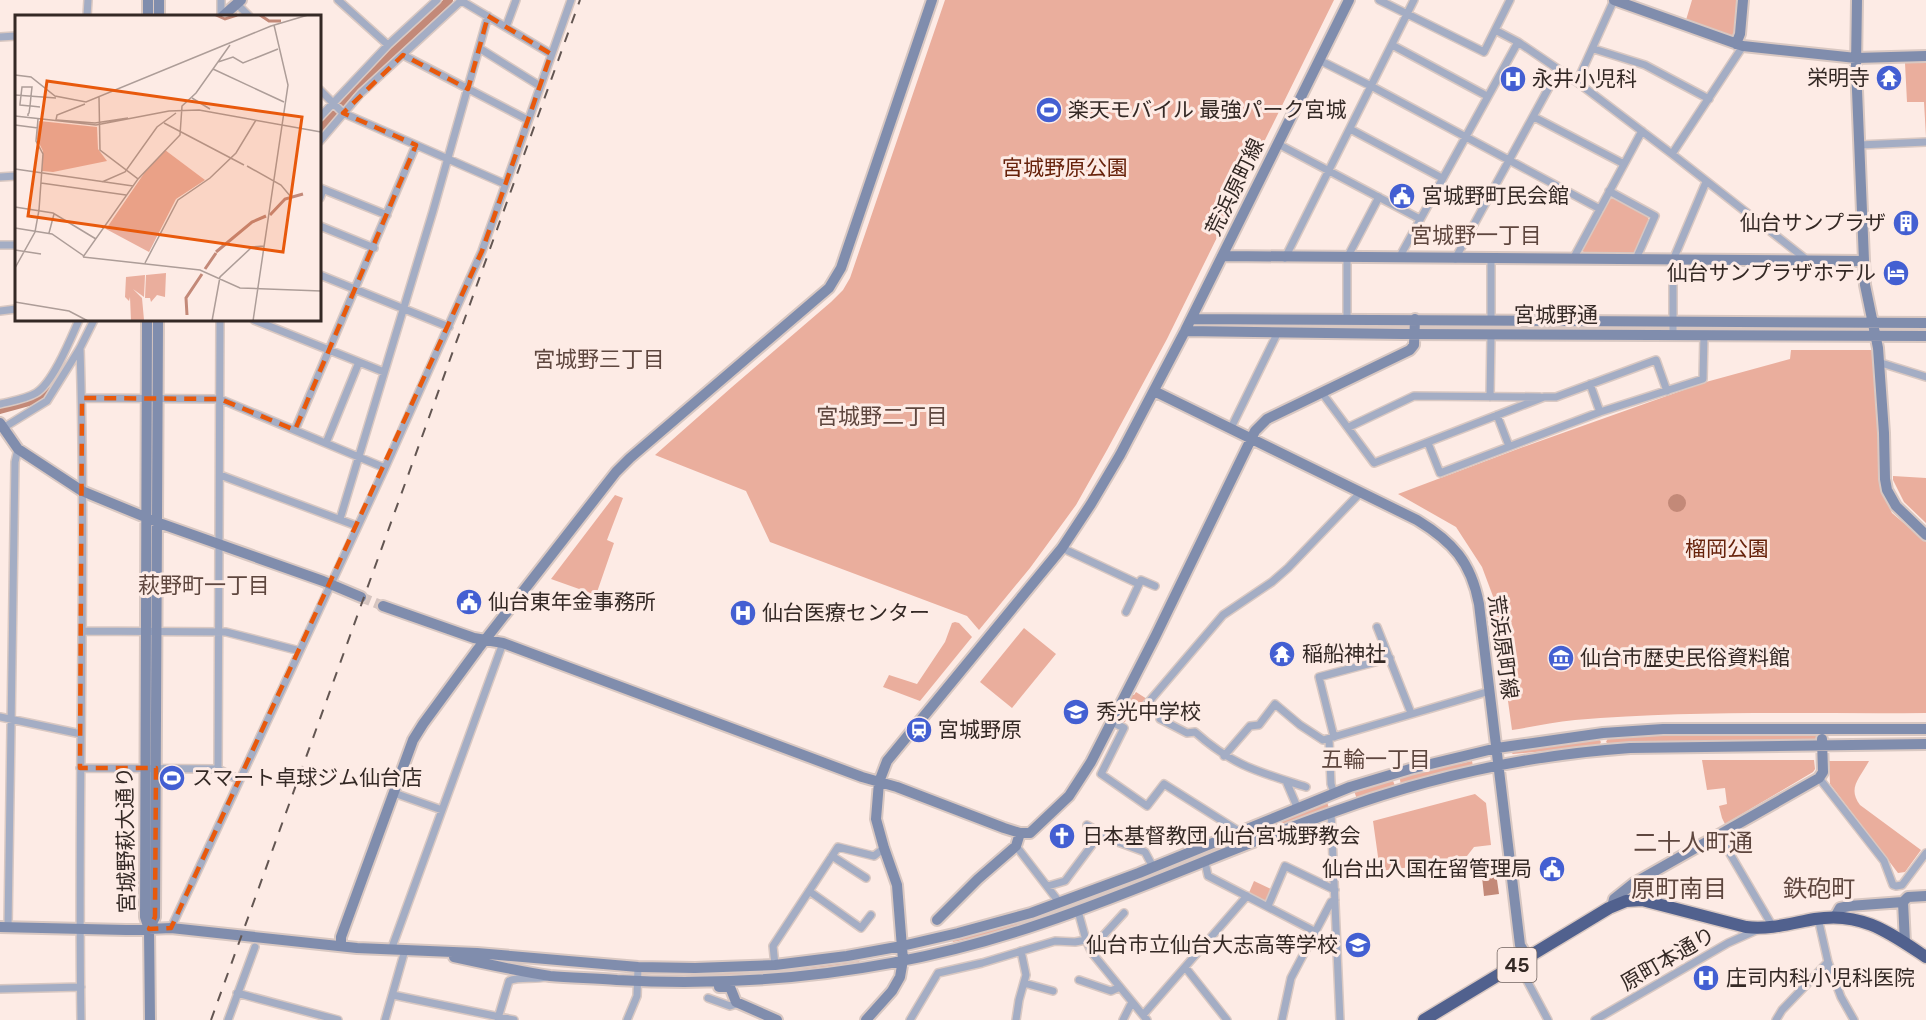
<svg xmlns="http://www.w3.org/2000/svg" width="1926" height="1020" font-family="'DM Sans','Noto Sans JP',sans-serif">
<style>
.green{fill:#eaae9d}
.water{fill:#c38978}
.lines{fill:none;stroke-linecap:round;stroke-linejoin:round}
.canal{stroke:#c38978;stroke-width:8}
.secondary-tunnel{stroke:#d5c4bf;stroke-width:10;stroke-dasharray:10 5;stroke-linecap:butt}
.street-casing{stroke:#d9c8c2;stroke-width:10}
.secondary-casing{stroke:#d9c8c2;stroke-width:14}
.highway-casing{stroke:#d9c8c2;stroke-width:15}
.street{stroke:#a4adc4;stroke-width:7}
.secondary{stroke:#808dad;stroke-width:10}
.highway{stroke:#51618e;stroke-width:12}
.rail{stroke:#635652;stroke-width:2;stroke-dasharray:10 10;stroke-linecap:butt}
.marked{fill:none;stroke:#e8590c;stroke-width:4.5;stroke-dasharray:12 8;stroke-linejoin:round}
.labels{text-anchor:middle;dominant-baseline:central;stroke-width:6;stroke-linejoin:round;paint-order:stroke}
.shield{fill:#fdebe5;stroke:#70635f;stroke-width:1.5}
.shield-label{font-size:20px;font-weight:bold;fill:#342925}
.poi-label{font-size:21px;fill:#342925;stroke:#fdebe5;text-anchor:start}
.park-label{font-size:21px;fill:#67220b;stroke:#fdebe5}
.street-label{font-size:21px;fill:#342925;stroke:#fdebe5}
.neighbourhood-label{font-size:22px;fill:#5f473f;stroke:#fdebe5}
.quarter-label{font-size:24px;fill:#5f473f;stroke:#fdebe5}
.inset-river{fill:none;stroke:#c38978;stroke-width:3}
.inset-road{fill:none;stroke:#ad9d98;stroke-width:1.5}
.view{fill:#e8590c;fill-opacity:0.15;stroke:#e8590c;stroke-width:3}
.inset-edge{fill:none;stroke:#342925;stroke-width:3}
</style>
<rect width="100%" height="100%" fill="#fdebe5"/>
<path class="green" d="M945,0H1334L1167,339L1107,450L1076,505L1030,568L979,630L967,616L770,542L746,491L655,455L732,387L831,302L843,290L850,278Z
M1692,0H1738L1735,34L1731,36L1686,20Z
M1905,63H1926V137L1924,102H1907Z
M1614,198L1647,215L1649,220L1636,252L1631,255L1585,254L1582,250L1609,199Z
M1791,350H1873L1879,430L1880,476L1884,496L1892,513L1926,542V713C1809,714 1691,710 1575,720C1554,722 1532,727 1512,730L1494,599L1482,567L1456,527L1398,494L1523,447L1706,382L1790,359Z
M1893,476L1926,478V523L1904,502L1893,480Z
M615,495L623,498L607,540L614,543L596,595L551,579Z
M955,622L959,623L972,637L920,701L883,687L889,675L917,684L945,642L952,623Z
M1024,628L1056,654L1012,708L980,682Z
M1136,692L1147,699L1128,715L1125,722L1122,723L1120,718L1132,695H1134Z
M1655,734H1815L1817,737L1816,740L1611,746L1606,742L1608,738Z
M1598,738L1601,742L1599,746L1513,754L1510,752V750Z
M1702,760H1814L1815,769L1813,772L1725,824L1722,818L1719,806L1727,804L1725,788L1707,790Z
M1472,761L1473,766L1401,785L1399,775C1423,768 1448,767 1472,761Z
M1829,761H1869C1860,778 1847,788 1860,805L1921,850L1905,872L1898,873L1830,784Z
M1392,778L1395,786L1357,799L1354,791Z
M1475,794L1486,803L1491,845L1474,847L1467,856L1453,857L1442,863L1380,871L1373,821Z
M1327,802L1329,808L1115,893L1113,887Z
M1254,881L1273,890L1267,903L1248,895Z
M1040,915L1042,920L1002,932L953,942L952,940Z
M859,961L860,963L784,973L691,978V973L784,971Z"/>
<path class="water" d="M1668 503a9 9 0 1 1 18 0a9 9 0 1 1-18 0Z
M1495,866L1499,894L1484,896L1481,867Z"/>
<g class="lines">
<path class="canal" d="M320,130L352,90L449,0
M0,410L33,401L44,394L54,376"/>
<path class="secondary-tunnel" d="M361,597L383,606"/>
<defs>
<path id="street" d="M338,0L388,45
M460,0L551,54
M1379,0L1484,52L1510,0
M237,4L249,16
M87,16L88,0
M221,16V0
M506,27L516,0
M1495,30L1518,42L1577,82L1672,154L1807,260
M0,37L16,36
M1392,45L1487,96
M479,48L540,86
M1594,49L1645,65L1709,99
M403,55L528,120
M1319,60L1371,86L1600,209
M1577,82L1614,0
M320,90L343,113L505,184
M320,117L388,45L437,0
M1534,117L1624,164
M1350,129L1442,178
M320,141L361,93L462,0
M1278,144L1420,219
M1859,145L1926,142
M1672,154L1743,46
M0,177L16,176
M320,188L387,215
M1609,191L1655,216L1636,259
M320,198L323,190
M320,226L374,248
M0,245H16
M1285,258L1414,0
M1399,258L1518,42
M1455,259L1558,71
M1491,259V320
M1573,259L1642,131
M320,275L449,327
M0,311L16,309
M1347,319V258L1379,197
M254,320L384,372
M1673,335V260L1706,182
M80,348C87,572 77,796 81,1020
M1878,362L1926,377
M1590,384L1600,412
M1322,393L1374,463L1544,397H1556L1656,360L1667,391
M1490,397L1491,335
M82,398L220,399L385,468
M0,404C12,401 26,399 36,393C53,383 71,338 79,320
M1497,415L1509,446
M1349,427L1414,396L1540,397
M3,428L47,401L80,348L94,320
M1231,428L1278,332
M295,430L416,145
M326,443L359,362
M1428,443L1440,473L1600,412L1703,379L1704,335
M220,475L357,526
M340,519L433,211L488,16
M1062,548L1139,584
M1126,612L1141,580L1155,586
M1377,627L1411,713
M82,631L226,632L300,651
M1141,711L1223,615L1272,582L1288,568L1361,492
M0,717L81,734
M1160,719L1187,733L1195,732C1233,766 1259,772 1306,787
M1112,722L1124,728L1101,774L1147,806L1164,784L1240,832
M1334,737L1319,677L1390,658
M1329,739L1331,784L1334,793
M1224,756L1250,726L1259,725L1275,704L1300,725L1323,740L1490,691
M80,768L218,769L239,780
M218,769L220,320
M1819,778L1884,861L1893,885L1896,886L1902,885L1926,853
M1286,781L1298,809
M394,793L442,810
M1331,812L1340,1020
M1087,825L1101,833
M1719,835L1773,927
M1016,846L1059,902
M832,856L866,878
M1205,862L1208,876L1316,932
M1048,886L1065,881L1101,833L1118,842L1145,852L1153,867
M809,891L861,928L871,915
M1268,906L1285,866L1335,890
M1078,911L1086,940L1092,953L1147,1020
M1818,918L1828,962L1841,997L1854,1020
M8,927L15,462L18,449
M171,928L385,468L482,251L571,0
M391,950L503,643
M1518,964L1548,1020
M775,965L773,946L838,847L874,856L884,848
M1185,967L1227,1020
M1079,980L1111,991L1120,987
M1024,983L1053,991
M0,989L81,987
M237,993L338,1020
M393,995L514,1020
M708,998L730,1006L740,1003
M1143,1015L1247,896
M498,1018L509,981C520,976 534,980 546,977
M228,1020L255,947
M385,1020L405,950
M627,1020L637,996L638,967
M910,1020L938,973L982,963L1055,941L1075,942L1102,937L1124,913
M1016,1020L1019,1000L1026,975L1021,951
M1123,1020L1132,1002
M1282,1020L1291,978L1331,902L1335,900
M1595,1020L1728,943L1757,930
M1776,1020L1782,1010L1828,962"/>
<path id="secondary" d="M1614,0L1743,46L1856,58L1926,56
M1857,0L1856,66L1865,285L1878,348L1884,433L1885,479L1887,490L1896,506L1926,535
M148,16V0
M159,16V0
M223,16L241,0
M1736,44L1740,34L1743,0
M1222,256L1864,261
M1191,319L1926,323
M147,320L145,917L149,929L150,1020
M1185,331L1402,334L1926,336
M1154,391L1417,520C1453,542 1471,562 1479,604L1520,945L1528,958
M0,423L18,449L82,491L162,524L323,581L361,597
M383,606L474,638L503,643L862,777L897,787L1004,828L1020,833H1030L1069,796L1091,762L1156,635L1255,431L1267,419L1410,350L1414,345L1415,319
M1903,902L1905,943
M1903,902L1908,897L1926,896
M1612,907L1614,899L1634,883L1819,778L1823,772L1822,739
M1835,917L1840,908L1849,906L1903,902
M937,920L978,879L1016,846L1020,833
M0,927L126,930L171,928L357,948L477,953L638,967L695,968L775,965L847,956L902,946L958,933L1031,913L1139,873L1350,787L1410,769L1497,748L1603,733L1663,729H1926
M149,929L155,917L158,320
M341,946V937L413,740L423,724L478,649L616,472L630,458L829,288L841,268L932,0
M454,957C486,964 518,971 550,976C572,978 595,978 617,980C761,988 906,970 1043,923C1141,890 1236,846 1333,812C1429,777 1528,755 1630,748L1926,744
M719,987H730L736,1002L777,1020
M866,1020L892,991L900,977L903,960L897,885L884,848L876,819L879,782L887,761L1062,548L1091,504L1120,455L1185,331L1349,0"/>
<path id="highway" d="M1424,1020L1609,908L1626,901L1642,900L1746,927C1770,930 1792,923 1815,919C1861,911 1890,933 1926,957"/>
</defs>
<use href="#street" class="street-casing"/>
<use href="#secondary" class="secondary-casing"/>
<use href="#highway" class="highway-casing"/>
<use href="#street" class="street"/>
<use href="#secondary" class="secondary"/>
<use href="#highway" class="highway"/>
<path class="rail" d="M211,1020L580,0"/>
</g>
<path class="marked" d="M488,16L551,54L482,251L171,928L149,929L155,917L156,768H80L82,398L220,399L295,430L416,145L343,113L403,55L468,89Z"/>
<defs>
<symbol id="temple-disc" viewBox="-11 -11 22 22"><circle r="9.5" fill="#435fd2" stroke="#fdebe5"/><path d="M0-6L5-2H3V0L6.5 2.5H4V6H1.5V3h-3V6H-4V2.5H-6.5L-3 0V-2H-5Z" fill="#fff"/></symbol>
<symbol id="hospital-disc" viewBox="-11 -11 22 22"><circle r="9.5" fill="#435fd2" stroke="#fdebe5"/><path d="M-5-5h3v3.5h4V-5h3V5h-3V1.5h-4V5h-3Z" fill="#fff"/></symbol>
<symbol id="stadium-disc" viewBox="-11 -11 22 22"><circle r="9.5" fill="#435fd2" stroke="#fdebe5"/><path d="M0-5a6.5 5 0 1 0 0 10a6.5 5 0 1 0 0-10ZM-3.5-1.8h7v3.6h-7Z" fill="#fff"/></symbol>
<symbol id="civic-disc" viewBox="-11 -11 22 22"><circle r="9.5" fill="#435fd2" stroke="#fdebe5"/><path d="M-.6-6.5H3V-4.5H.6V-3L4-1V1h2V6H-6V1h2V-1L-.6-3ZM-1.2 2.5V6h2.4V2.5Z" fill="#fff"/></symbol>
<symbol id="building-disc" viewBox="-11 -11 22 22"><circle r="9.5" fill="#435fd2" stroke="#fdebe5"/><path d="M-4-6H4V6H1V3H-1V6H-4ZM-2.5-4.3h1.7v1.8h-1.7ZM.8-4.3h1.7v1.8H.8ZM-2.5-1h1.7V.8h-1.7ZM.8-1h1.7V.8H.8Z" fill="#fff"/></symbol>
<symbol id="hotel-disc" viewBox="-11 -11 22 22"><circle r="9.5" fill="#435fd2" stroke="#fdebe5"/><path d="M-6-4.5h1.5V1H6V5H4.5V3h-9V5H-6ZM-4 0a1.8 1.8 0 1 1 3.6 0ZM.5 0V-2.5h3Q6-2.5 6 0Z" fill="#fff"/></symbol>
<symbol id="museum-disc" viewBox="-11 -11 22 22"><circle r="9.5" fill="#435fd2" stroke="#fdebe5"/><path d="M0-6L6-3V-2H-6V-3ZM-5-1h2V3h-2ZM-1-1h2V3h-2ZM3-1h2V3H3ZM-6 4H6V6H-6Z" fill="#fff"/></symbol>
<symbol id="school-disc" viewBox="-11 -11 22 22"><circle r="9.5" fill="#435fd2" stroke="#fdebe5"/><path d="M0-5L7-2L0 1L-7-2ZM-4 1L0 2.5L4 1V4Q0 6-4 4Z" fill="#fff"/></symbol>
<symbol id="station-disc" viewBox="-11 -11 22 22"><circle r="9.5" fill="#435fd2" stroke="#fdebe5"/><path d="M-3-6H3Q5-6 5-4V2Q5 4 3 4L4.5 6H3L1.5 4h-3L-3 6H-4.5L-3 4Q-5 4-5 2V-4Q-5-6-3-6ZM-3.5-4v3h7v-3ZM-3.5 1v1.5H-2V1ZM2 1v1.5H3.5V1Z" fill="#fff"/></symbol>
<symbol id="church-disc" viewBox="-11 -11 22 22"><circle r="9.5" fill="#435fd2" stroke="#fdebe5"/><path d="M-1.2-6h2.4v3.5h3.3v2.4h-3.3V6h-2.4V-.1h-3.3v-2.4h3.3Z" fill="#fff"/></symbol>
</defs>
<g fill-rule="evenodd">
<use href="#temple-disc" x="1874" y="63" width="30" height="30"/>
<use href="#hospital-disc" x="1498" y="64" width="30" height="30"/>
<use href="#stadium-disc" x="1034" y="95" width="30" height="30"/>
<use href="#civic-disc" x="1387" y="181" width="30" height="30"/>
<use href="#building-disc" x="1891" y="208" width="30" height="30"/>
<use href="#hotel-disc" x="1881" y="258" width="30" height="30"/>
<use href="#civic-disc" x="454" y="587" width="30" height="30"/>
<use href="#hospital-disc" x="728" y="598" width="30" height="30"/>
<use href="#temple-disc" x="1267" y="639" width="30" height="30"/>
<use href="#museum-disc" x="1546" y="643" width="30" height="30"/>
<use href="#school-disc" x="1061" y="697" width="30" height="30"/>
<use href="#station-disc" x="904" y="715" width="30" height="30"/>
<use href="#stadium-disc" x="157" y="763" width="30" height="30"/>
<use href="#church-disc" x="1047" y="821" width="30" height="30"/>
<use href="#civic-disc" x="1537" y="854" width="30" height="30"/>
<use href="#school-disc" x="1343" y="930" width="30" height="30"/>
<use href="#hospital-disc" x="1691" y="963" width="30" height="30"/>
</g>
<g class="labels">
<rect class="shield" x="1497.5" y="948" width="39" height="34" rx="4.5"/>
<g class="shield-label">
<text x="1517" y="965">45</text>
</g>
<g class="poi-label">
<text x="1870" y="78" text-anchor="end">栄明寺</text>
<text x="1532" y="79">永井小児科</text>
<text x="1068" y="110">楽天モバイル 最強パーク宮城</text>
<text x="1422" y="196">宮城野町民会館</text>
<text x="1886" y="223" text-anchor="end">仙台サンプラザ</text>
<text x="1876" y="273" text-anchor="end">仙台サンプラザホテル</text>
<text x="488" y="602">仙台東年金事務所</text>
<text x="762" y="613">仙台医療センター</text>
<text x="1302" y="654">稲船神社</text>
<text x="1580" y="658">仙台市歴史民俗資料館</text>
<text x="1096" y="712">秀光中学校</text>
<text x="938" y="730">宮城野原</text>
<text x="192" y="778">スマート卓球ジム仙台店</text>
<text x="1082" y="836">日本基督教団 仙台宮城野教会</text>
<text x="1532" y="869" text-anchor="end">仙台出入国在留管理局</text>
<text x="1338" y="945" text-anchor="end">仙台市立仙台大志高等学校</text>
<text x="1726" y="978">庄司内科小児科医院</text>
</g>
<g class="park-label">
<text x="1065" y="168">宮城野原公園</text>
<text x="1727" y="549">榴岡公園</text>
</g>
<g class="street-label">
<text transform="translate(1235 187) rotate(-64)">荒浜原町線</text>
<text x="1556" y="315">宮城野通</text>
<text transform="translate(1503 647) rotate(82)">荒浜原町線</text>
<text transform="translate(126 840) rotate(-91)">宮城野萩大通り</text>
<text transform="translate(1668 959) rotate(-30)">原町本通り</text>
</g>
<g class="neighbourhood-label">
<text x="1476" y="235">宮城野一丁目</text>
<text x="599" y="359">宮城野三丁目</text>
<text x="882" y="416">宮城野二丁目</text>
<text x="204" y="585">萩野町一丁目</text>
<text x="1376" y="759">五輪一丁目</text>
</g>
<g class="quarter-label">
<text x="1693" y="842">二十人町通</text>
<text x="1679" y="888">原町南目</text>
<text x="1819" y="888">鉄砲町</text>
</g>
</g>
<g transform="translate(15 15)">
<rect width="306" height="306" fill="#fdebe5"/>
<path d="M24,106L82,112L83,134L92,146L38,157L27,156L28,136L21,122ZM150,135L190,165L161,184L134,237L91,214L130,157ZM151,258L150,282L142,280L136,287L135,283H130L131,260ZM130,260L129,282L118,274L127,283L129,305L116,306L115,282L114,286L110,282L111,262Z" fill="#eaae9d"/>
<path class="inset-river" d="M201,0L210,4L222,0M245,0L254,6H266M255,200L270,184L288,179M201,237L237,207L251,201M190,254L201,238M172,300L171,283L187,259"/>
<path class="inset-road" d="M203,47L218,42L228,48L263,34M198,54L269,87M0,60L16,62L40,81L71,87L256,11L293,0M0,80L41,83M177,83L195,94M0,101L81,110L154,96L184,95L306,117M13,101V99L14,98L15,91L16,81L17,72H7L5,89V90L15,91H16L25,92M41,105L42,100L70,89M42,105L80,108L113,103M149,108L229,150M0,110L23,113M232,151L266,170L276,182M0,154L118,171M123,164L165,120L167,91L181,78L215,30M87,167L110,157L142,112L161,98M26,168L111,180M0,192L38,198L81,224M0,213L37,219L69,241M34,218L39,199M0,235L26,239M68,242L185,255L225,273L306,276M68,242L123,164L85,135L84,82M130,248L163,185L195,163L221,138L241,105M0,253L20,217L24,195L28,139L21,126L23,104M0,287L54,296L73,306M197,306L205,262L237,232L249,231M238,306L273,70L259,10"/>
<path class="view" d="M32,66L287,102L268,237L13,201Z"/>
<rect width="306" height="306" class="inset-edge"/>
</g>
</svg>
